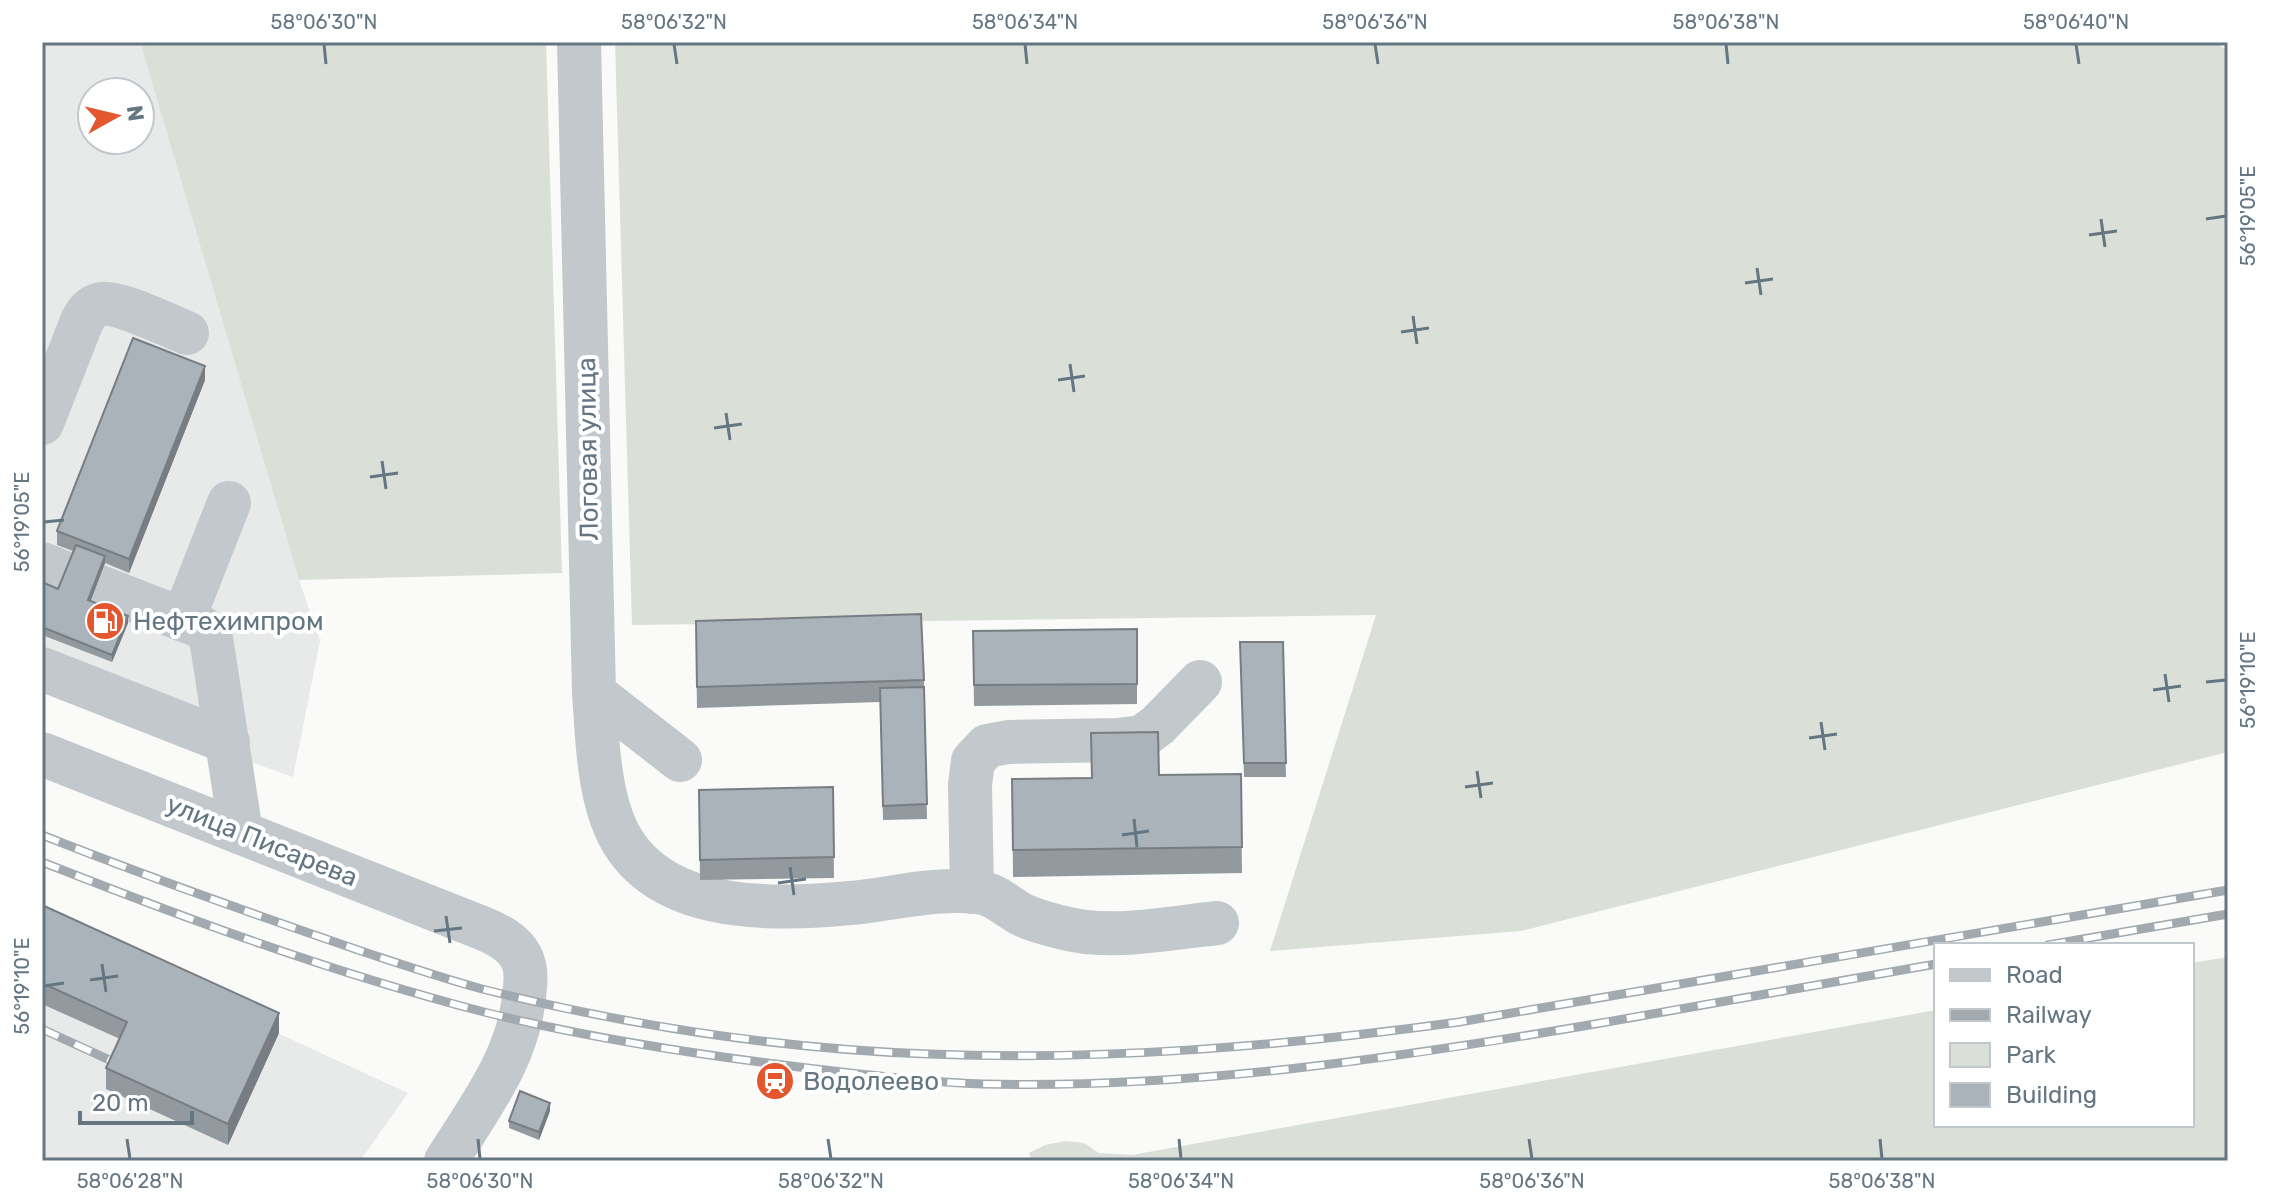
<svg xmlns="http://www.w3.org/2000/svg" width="2270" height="1203" font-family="Rubik,sans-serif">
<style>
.built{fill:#e8e9e9;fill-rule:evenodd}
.green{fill:#dadfd7}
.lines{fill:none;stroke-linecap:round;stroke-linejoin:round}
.minor{stroke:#c3c8cc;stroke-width:44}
.rail-casing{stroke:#a2aab0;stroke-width:9}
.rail{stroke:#fff;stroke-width:6;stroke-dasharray:18;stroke-linecap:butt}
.wall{fill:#929a9f}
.shaded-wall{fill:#777d82}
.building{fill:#aab3b9;stroke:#777d82;stroke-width:2}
.ticks{fill:none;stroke:#657683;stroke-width:3}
.labels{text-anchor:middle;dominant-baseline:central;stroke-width:8;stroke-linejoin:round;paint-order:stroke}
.street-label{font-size:26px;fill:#657683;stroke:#fff}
.poi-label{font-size:26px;fill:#657683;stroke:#fff;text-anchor:start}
.neatline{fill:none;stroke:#657683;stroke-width:3}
.ticks-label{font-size:20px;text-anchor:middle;fill:#657683}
</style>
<rect width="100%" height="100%" fill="#fafaf8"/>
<path class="built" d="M42,42H140L299,580L320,641L293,777L42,688ZM92,92H140V140H92Z
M42,925L408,1093L360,1161H42Z"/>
<path class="green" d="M140,42H546L562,573L299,580Z
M615,42H2212L2228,50V752L1521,931L1270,951L1376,615L632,625Z
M2228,957V1161H1032L1029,1153L1045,1145L1066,1141L1084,1143L1099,1153L1132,1155L1936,1010V1125H2192V963Z"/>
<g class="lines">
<path class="minor" d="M579,42L594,693C597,733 598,782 612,819C646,914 767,911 850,903C886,900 923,890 959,891C966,891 976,891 983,893C998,896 1011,910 1025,916C1036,921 1049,924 1060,927C1110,941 1167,928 1217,923
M42,423L82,321C87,312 91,306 101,304C119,301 169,326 187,333
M42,564L67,574
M97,586L197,625L204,629L211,638L241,833
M183,620L229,503
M42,669L228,742
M594,693L680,760
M42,754L482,928C497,934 513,942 521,957C526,966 526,977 525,987C521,1055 481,1105 446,1161
M972,892L970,785L973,761L987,746L1008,742L1118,740L1142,737L1158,725L1200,682"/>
<defs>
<path id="rail" d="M42,835C148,877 256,915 364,952C403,965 442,978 482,989C626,1025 780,1049 929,1054C1106,1061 1283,1046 1459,1022L2228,890
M42,862C187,919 333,973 484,1012C588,1038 693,1054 799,1067C860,1074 922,1082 983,1084C1190,1089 1397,1058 1601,1023C1713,1003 1824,984 1936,964
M2048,945L2228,914
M42,1029L129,1069"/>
</defs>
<use href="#rail" class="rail-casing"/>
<use href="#rail" class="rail"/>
</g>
<path class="wall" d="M205,380L129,573L105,563L90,601L128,623L112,662L42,635V582L58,589L73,551L57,545V531Z
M1137,629V704L974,706L973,631Z
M696,641L924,680L927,819L883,820L880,702L697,708Z
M1240,642H1283L1286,777H1244Z
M1241,774L1242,873L1013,877L1012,779Z
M833,787L834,878L700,880L699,790Z
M42,905L279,1033L228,1145L106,1089V1068L120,1039L42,1004Z
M550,1111L539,1140L509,1128V1121Z"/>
<path class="shaded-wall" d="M205,366V380L129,573V559Z
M105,556V563L88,608V600Z
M128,616V623L112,662V655Z
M279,1013V1033L228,1145V1124Z
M550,1103V1111L539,1140V1132Z"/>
<path class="building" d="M133,338L205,366L129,559L57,531Z
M76,545L105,556L88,600L128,616L112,655L42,627V582L58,589Z
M921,614L924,680L697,687L696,621Z
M1137,629V684L974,685L973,631Z
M1240,642H1283L1286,763H1244Z
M924,687L927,804L883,806L880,688Z
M1158,732L1159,775L1241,774L1242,847L1013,850L1012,779L1092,778L1091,733Z
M833,787L834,857L700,860L699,790Z
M42,905L279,1013L228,1124L106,1068L127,1022L42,983Z
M520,1091L550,1103L539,1132L509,1121Z"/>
<path class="ticks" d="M324,44L326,64M674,44L677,64M1025,44L1027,64M1375,44L1378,64M1726,44L1728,64M2076,44L2079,64M2101,219L2105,247M2206,219L2226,216M2089,235L2117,231M1757,268L1761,295M1745,283L1773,279M1413,316L1417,344M1401,332L1429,328M1070,364L1074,392M1058,380L1085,376M726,413L730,440M714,428L742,424M382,461L386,489M370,477L398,473M44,522L64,520M2165,674L2169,702M2206,682L2226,680M2153,690L2181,686M1821,722L1825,750M1809,738L1837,734M1477,771L1481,798M1465,787L1493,783M1134,819L1137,847M1122,835L1149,831M790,867L794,895M778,883L806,879M446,916L450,943M434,931L462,928M102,964L106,992M90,980L118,976M44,986L64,983M127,1139L130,1159M478,1139L480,1159M828,1139L831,1159M1179,1139L1181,1159M1529,1139L1532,1159M1880,1139L1882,1159"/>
<defs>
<symbol id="fuel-disc" viewBox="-11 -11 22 22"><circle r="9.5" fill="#e4572e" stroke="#fff"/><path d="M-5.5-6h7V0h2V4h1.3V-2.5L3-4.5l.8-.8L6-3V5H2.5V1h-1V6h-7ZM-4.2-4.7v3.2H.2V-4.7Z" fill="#fff"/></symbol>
<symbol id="station-disc" viewBox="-11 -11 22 22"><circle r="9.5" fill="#e4572e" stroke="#fff"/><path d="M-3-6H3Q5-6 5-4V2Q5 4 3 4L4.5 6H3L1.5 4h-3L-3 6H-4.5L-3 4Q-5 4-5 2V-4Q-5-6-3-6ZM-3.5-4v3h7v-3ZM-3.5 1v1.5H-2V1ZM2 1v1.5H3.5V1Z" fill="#fff"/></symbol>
</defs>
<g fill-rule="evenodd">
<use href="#fuel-disc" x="83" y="599" width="44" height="44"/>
<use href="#station-disc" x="753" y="1059" width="44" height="44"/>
</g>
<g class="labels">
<g class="street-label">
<text transform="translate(588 449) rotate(-91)">Логовая улица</text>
<text transform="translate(262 841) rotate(22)">улица Писарева</text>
</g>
<g class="poi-label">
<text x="133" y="621">Нефтехимпром</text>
<text x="803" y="1081">Водолеево</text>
</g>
</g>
<rect width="2270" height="1203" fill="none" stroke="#ffffff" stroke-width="88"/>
<rect x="1934" y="943" width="260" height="184" fill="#ffffff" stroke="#c1c8cd" stroke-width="2"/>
<rect x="1950" y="969" width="40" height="12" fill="#c3c8cc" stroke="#c1c8cd" stroke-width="2"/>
<text x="2006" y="983" font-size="24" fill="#657683">Road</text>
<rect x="1950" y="1009" width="40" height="12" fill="#a2aab0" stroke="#c1c8cd" stroke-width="2"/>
<text x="2006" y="1023" font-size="24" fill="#657683">Railway</text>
<rect x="1950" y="1043" width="40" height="24" fill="#dadfd7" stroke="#c1c8cd" stroke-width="2"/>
<text x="2006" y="1063" font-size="24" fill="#657683">Park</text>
<rect x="1950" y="1083" width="40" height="24" fill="#aab3b9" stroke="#c1c8cd" stroke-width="2"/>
<text x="2006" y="1103" font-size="24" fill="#657683">Building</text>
<g transform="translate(116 116) rotate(82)"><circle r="38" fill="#ffffff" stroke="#c1c8cd" stroke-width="2"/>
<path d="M0-6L14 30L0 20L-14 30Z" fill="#e4572e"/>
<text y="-12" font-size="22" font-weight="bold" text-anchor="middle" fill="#657683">N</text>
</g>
<path d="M80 1111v12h112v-12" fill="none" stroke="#657683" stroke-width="4"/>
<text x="92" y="1111" font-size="24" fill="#657683" stroke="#ffffff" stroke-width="6" paint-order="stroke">20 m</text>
<rect x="44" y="44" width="2182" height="1115" class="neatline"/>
<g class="ticks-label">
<text x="324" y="29">58°06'30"N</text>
<text x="674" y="29">58°06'32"N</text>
<text x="1025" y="29">58°06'34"N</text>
<text x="1375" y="29">58°06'36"N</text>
<text x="1726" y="29">58°06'38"N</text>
<text x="2076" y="29">58°06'40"N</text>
<text transform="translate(2248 216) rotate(-90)" y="7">56°19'05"E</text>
<text transform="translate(22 522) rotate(-90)" y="7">56°19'05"E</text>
<text transform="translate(2248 680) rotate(-90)" y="7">56°19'10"E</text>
<text transform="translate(22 986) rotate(-90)" y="7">56°19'10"E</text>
<text x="130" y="1188">58°06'28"N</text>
<text x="480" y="1188">58°06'30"N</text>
<text x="831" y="1188">58°06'32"N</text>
<text x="1181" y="1188">58°06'34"N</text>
<text x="1532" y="1188">58°06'36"N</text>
<text x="1882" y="1188">58°06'38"N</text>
</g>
</svg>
